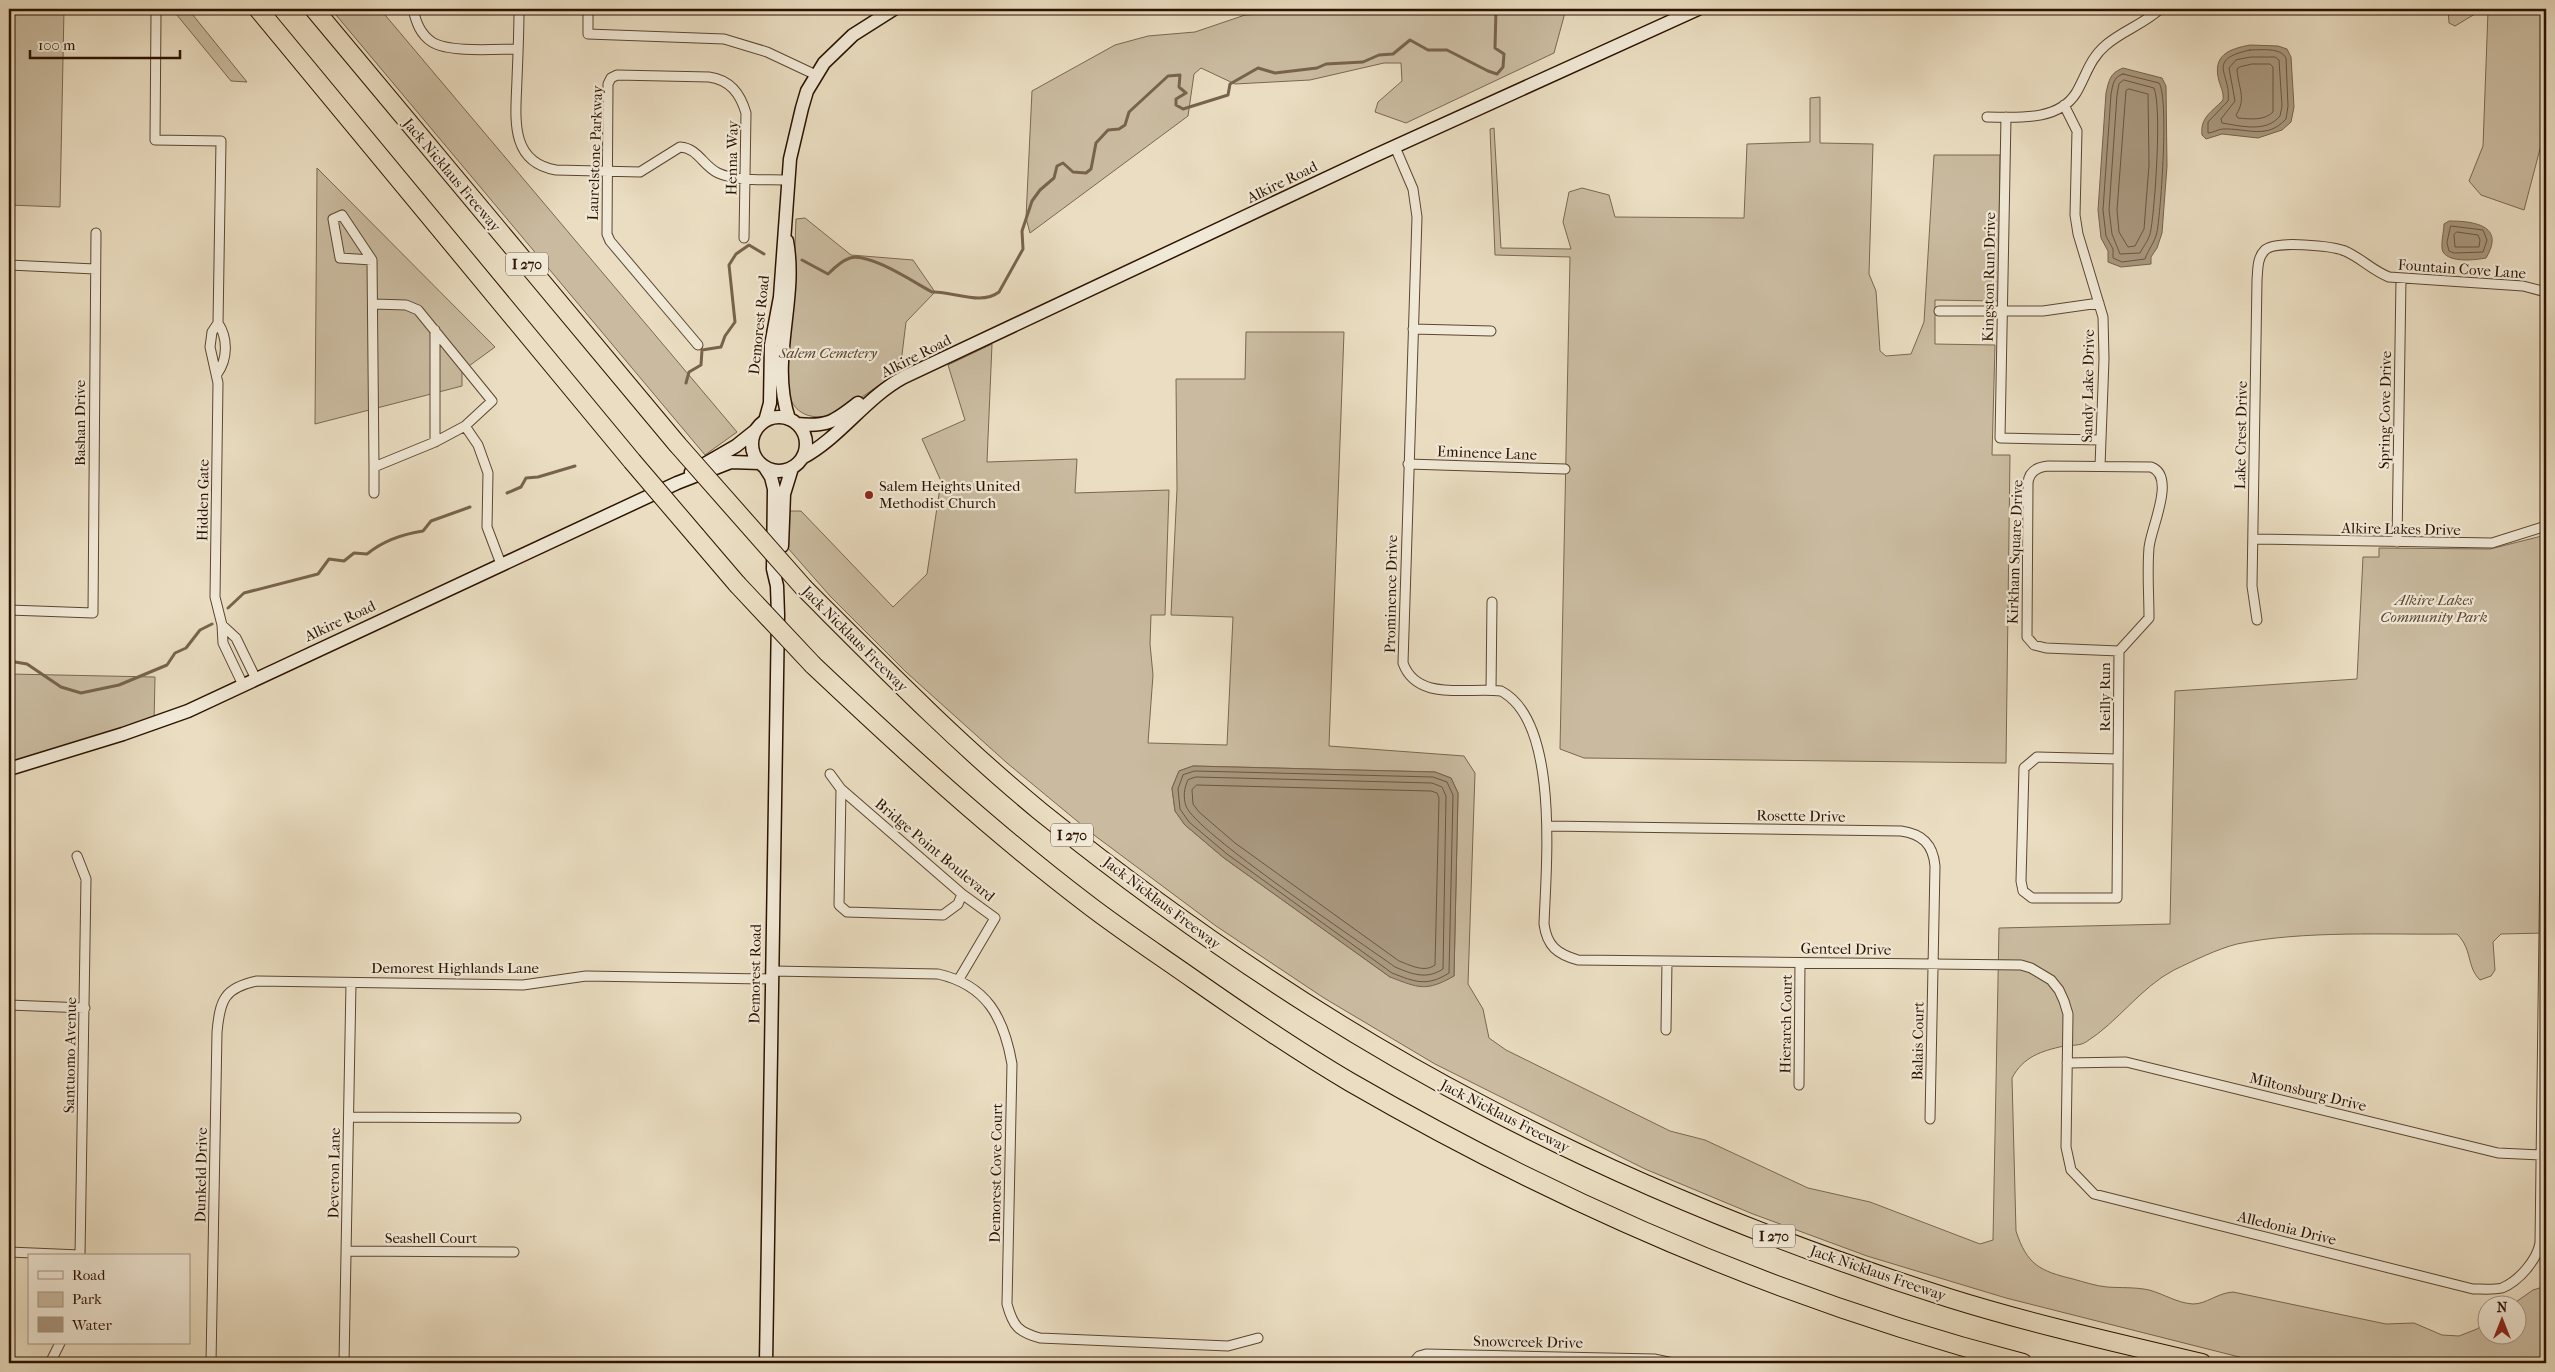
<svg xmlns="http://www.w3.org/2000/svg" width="2555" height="1372" font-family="'IM FELL French Canon',serif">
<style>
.green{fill:#cabba0;stroke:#7b6750;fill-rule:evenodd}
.water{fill:#a9987f;stroke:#77634c}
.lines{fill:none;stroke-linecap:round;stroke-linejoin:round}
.shore{stroke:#6a5640;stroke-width:1}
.stream{stroke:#77634c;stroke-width:3}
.street-casing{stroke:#5c4630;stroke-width:11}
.secondary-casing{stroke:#2c1300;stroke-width:15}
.highway-casing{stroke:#2c1300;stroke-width:20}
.street{stroke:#f1e9d7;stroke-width:9}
.secondary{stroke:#f1e9d7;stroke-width:12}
.highway{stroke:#eaddc1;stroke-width:18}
.highway-bridge-casing{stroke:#2c1300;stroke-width:20;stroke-linecap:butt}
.highway-bridge{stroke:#eaddc1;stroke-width:18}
.poi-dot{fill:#8f2418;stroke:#f1e9d7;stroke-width:2}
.labels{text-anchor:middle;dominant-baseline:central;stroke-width:4.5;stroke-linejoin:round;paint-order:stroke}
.shield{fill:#f1e9d7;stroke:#675340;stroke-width:1}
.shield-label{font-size:14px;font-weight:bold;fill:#2c1300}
.street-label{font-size:15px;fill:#2c1300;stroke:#f1e9d7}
.park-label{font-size:15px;font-style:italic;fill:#5b4530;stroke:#f1e9d7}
.poi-label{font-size:15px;fill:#2c1300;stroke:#f1e9d7;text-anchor:start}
</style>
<rect width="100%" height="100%" fill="#eaddc1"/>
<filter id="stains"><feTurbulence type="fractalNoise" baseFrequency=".004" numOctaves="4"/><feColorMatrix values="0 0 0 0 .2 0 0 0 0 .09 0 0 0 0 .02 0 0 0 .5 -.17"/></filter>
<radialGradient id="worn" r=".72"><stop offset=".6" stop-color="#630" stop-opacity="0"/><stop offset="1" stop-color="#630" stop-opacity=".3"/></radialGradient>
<path class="green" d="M9,9H64L60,207L9,205Z
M172,9H188L247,82L231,81Z
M331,9H380L737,432L705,455Z
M1365,9H1566L1554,53L1406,123L1375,112L1378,102L1402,81L1401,63H1384L1310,80L1235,84L1201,68L1194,74L1188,116L1030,233L1026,218L1032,91L1115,45L1148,36L1195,32L1245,15Z
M2448,9H2546V126L2524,210L2481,195L2469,181L2483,146L2488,11L2475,14L2455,26L2449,23Z
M1820,97V143L1873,144L1869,274L1876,291L1880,351L1886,356L1911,354L1924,322L1934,155H2000L1998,301L1935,300V344L1995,345L1992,455H2010L2006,763L1584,758L1560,749L1570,257L1495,255L1490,129L1494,128L1501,248L1571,249L1563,222L1569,192L1582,188L1609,195L1615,217L1744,218L1747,144L1810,142V98Z
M317,168L495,347L462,371V386L315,424Z
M805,218L851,255L913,260L935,292L906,322L900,371C881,382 841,416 822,417C766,419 790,335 792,302C794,275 795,247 796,219Z
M1246,332H1344L1329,746L1464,756L1475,773L1468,984L1483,1009L1489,1038L1506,1050L1670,1131L1705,1140L1808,1188L1870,1202L1980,1244L1993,1240L1999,928L2170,924L2175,691L2357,679L2363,557H2379V548L2490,549L2546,535V933L2501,934L2493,942L2495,970L2491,976L2480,980C2466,966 2473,950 2457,934C2388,935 2304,930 2237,944C2217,949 2193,961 2174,970C2141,987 2118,1022 2086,1042C2080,1046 2071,1045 2064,1046C2041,1051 2023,1057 2012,1078L2016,1231C2027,1265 2040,1271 2073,1279C2084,1282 2096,1286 2107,1287C2120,1288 2136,1287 2149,1290C2164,1294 2177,1303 2193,1304C2207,1304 2217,1293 2233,1292L2386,1324L2414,1323L2442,1335L2459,1336L2477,1329L2487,1322L2488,1334H2518V1304H2513L2533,1290L2546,1286V1363H2263L2006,1298L1867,1256L1753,1214L1645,1169L1435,1064L1324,998L1216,926L1094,835L1007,763L906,672L830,596L787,547L788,511H801L893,607L927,574L941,481L922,439L965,420L948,365L992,344L987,462L1077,459L1075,493L1169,490L1165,615H1151L1150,644L1153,675L1148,743L1227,745L1233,617L1171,615L1177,489L1176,379H1245ZM1193,766L1435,772L1451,778L1458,793L1454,976L1390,977L1224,858L1185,825L1175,811L1172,788L1179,771Z
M9,674L155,677L154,723L9,769Z"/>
<path class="water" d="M2250,45L2278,46L2287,49L2291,57L2294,107L2291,122L2282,130L2258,138L2222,134L2206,139L2202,135C2200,117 2212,112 2223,100C2224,93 2221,88 2219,81C2212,55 2229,49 2250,45Z
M2123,68L2162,78L2166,86L2167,166L2162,233L2157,248L2151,257V264L2121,267L2108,262V251L2101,238L2098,210L2106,93C2109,80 2110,73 2123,68Z
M2449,221C2473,221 2506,225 2486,258C2475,260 2450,263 2443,252C2440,245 2444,232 2444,224Z
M1193,766L1435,772L1451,778L1458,793L1454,976C1426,992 1419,988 1390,977L1224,858L1185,825L1175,811L1172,788L1179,771Z"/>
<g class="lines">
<path class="shore" d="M2250,50C2261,50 2280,47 2286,58L2288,106L2286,119C2267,140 2247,128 2223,129C2218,129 2213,133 2208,133V122L2228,101C2232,74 2204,60 2250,50Z
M2251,57H2275L2279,60L2282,106L2280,116C2266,133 2241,126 2222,123L2221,119L2235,101L2229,68L2236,60Z
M2252,64H2270L2273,67V112C2264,121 2250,119 2238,118L2236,115C2247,98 2238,88 2237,69L2240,67Z
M2123,74L2159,83C2169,97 2161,210 2157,232C2155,242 2148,250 2145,259L2122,262L2113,258V249L2106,236L2103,210L2111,94C2113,85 2113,77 2123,74Z
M2124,80L2154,88C2162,108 2155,205 2151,229C2150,239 2144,245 2140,253L2120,254L2112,234L2109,210L2117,95L2119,84Z
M2129,89L2148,94L2149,165L2144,229L2135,246L2128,247L2119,232L2117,210L2126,91Z
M2451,226L2483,230L2487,240L2483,252L2454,253L2449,251L2447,243Z
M2457,232L2478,235L2480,240L2479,247H2455L2454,235Z
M1195,771L1433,777L1447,782L1453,795L1449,973C1427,987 1415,982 1392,973L1227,854L1189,822L1180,809L1178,789L1183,775Z
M1196,777L1432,783L1442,787L1446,796L1443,969C1426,980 1412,974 1395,967C1362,943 1195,832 1186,806C1183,797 1184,788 1188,780Z
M1197,785L1431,791L1437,793L1439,798L1435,965C1424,973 1410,965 1399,961L1235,843L1199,812L1193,804L1192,790Z"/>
<path class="stream" d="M802,260L828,274C834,268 841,261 850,258C869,252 915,283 932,292C953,291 981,306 999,292L1023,249L1022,231L1032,201L1040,190L1054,178L1057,166L1063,163L1073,172L1086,173L1091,169L1096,143L1108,130L1119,129L1125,125L1129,112L1168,76L1180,75L1179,87L1186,93L1176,99V105L1183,109L1228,95L1230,84L1258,68L1275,73L1317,68L1326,64L1363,62L1379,55L1393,54L1410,40L1428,50H1447L1488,71L1497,74L1503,67L1504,54L1495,48L1496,9
M686,383L689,372L701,365L702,350L721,347L725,336L735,322L729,265L736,254L749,245L764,254
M507,493L521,487L526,478L538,477L575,466
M228,608L244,593L318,574L329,559L344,561L354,553L367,554C383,541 403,534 423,531L431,521L470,507
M9,661L27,664L61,687L81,693L119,685L167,665L175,653L186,648L200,630L212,624"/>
<defs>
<path id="street" d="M413,9C416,22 420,34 432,42C449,53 497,49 518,49
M519,9C519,32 518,55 517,79C516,115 508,162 556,170L640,172L680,147C698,148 703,166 718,173C738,182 767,179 788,180
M588,9V34L724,39L767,52L816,75
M156,15L155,140L221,141L218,323C228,338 228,359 217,374
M2064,105L2077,131L2075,215L2078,234L2103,317L2104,359L2100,466
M1987,117C2015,117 2058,122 2076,93C2086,76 2090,58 2106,45C2122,31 2144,24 2160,9
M2006,117L2000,438L2101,440
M1395,147L1413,189L1417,217L1403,663C1417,702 1467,687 1501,691C1560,722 1546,867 1544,924C1547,946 1557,954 1578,960L2021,965L2031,968L2051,980L2059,990L2064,1001L2068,1014L2066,1147L2071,1170L2094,1194L2473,1289C2482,1289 2494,1290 2502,1288C2519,1281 2537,1260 2540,1243L2546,776
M372,260L340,258L333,219L342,215L372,260L374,467L435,442L465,426L478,445L488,473L487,527L501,564
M9,265L95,269
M374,304L406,305L418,310L492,401L465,426
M1939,311H2043L2099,303
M218,323L212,332L210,347L218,383L215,597L222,625L223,643L243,685
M1413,329L1491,331
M435,330V442
M698,345L610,241L607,234L608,84L611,78L617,75L709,77C730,80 740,93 746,113L744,238
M1408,464L1565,469
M374,493V467
M2253,539L2492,543L2546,526
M2397,542L2401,279
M9,610L93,613L96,233
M2257,620L2252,586L2257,280C2258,269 2257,258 2265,250C2275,240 2332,246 2345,251C2361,258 2373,271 2389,277L2523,286L2546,292
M222,625L236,638L256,679
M1491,690L1492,602
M2118,759L2037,757L2024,768L2021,881L2023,891L2032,898H2117L2119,651L2149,618C2149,595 2147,571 2149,548C2150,530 2177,476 2151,467L2048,466C2038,467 2029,471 2028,483L2027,637L2034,645L2046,648L2119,651
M830,774L841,789L962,894L995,918L959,979
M841,789L839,905L847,912L943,915L958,904L962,894
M1547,826L1901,831C1922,834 1933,844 1935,866L1930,1119
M77,856L86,879L80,1256
M772,971L938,974C987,985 1004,1018 1012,1064L1007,1304C1013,1326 1018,1332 1040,1338L1228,1346L1258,1338
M9,1005L85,1008
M1666,1030L1667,961
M2067,1063L2126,1062L2498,1153L2541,1155
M1799,1085L1800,963
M349,1117L516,1118
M347,1251L514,1252
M9,1252L80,1255
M50,1363L60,1343
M211,1363L217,1032C220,1000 224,988 257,981L523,985L586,976L771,979
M344,1363L351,983
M1413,1363L1419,1356L1426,1354L1654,1359L1673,1363"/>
<path id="secondary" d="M787,241C798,301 769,360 789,419
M752 444a27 27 0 1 1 54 0a27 27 0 1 1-54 0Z
M765,421L770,403L771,345L780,297L790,159L802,108L807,91L824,63L853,35L894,9
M797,424C827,427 834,422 858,403
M802,458C841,437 865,398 904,377L1374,156L1698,9
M764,466L771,477L774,489L773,569L777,586L778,615L766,1363
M691,472L736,446L756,430
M782,546L784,494L792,468
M9,769L123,734L188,711L677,483L731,462L760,463"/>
<path id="highway" d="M258,9L632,461
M314,9L677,444
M696,536L737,584
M804,588C881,665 957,743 1041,812C1178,922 1326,1024 1482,1105C1631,1184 1789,1247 1949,1298C2032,1324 2118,1343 2202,1363
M813,665C901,748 990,830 1086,903C1121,930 1159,955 1196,981C1246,1016 1297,1051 1350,1082C1561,1204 1787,1302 2023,1363"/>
</defs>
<use href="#street" class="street-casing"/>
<use href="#secondary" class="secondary-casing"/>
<use href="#highway" class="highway-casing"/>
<use href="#street" class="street"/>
<use href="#secondary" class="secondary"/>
<use href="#highway" class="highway"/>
<defs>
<path id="highway-bridge" d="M677,444L804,588
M632,461L696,536
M737,584L813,665"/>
</defs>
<use href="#highway-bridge" class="highway-bridge-casing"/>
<use href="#highway-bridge" class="highway-bridge"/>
</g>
<circle class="poi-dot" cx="869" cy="495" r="5"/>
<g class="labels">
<g class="shield">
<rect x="506" y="252.5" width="42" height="23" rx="4"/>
<rect x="1051" y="823.5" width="42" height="23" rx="4"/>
<rect x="1753" y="1224.5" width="42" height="23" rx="4"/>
</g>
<g class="shield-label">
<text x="527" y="264">I 270</text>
<text x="1072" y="835">I 270</text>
<text x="1774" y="1236">I 270</text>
</g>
<g class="street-label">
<text transform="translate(595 153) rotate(-88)">Laurelstone Parkway</text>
<text transform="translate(732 158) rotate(-89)">Henna Way</text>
<text transform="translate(452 175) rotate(50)">Jack Nicklaus Freeway</text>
<text transform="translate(1282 182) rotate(-26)">Alkire Road</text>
<text transform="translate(2462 269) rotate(4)">Fountain Cove Lane</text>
<text transform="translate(1989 277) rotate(-89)">Kingston Run Drive</text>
<text transform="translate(759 325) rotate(-84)">Demorest Road</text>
<text transform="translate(916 356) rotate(-27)">Alkire Road</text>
<text transform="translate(2088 386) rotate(-89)">Sandy Lake Drive</text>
<text transform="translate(2385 410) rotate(-89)">Spring Cove Drive</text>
<text transform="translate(80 423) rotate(-90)">Bashan Drive</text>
<text transform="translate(2241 435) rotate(-89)">Lake Crest Drive</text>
<text transform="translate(1487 453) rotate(2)">Eminence Lane</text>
<text transform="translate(203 500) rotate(-89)">Hidden Gate</text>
<text transform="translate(2401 529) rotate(1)">Alkire Lakes Drive</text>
<text transform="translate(2015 552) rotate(-88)">Kirkham Square Drive</text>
<text transform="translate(1391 594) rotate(-89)">Prominence Drive</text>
<text transform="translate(340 621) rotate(-25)">Alkire Road</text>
<text transform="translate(855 639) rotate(45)">Jack Nicklaus Freeway</text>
<text transform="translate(2105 697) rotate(-90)">Reilly Run</text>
<text transform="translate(1801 816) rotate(1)">Rosette Drive</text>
<text transform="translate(935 850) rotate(40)">Bridge Point Boulevard</text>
<text transform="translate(1162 903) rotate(37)">Jack Nicklaus Freeway</text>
<text transform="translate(1846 949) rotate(1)">Genteel Drive</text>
<text x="455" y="968">Demorest Highlands Lane</text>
<text transform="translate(755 974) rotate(-89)">Demorest Road</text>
<text transform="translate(1786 1024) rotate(-89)">Hierarch Court</text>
<text transform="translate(1918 1041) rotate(-89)">Balais Court</text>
<text transform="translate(70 1055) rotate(-89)">Santuomo Avenue</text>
<text transform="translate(2308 1092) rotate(14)">Miltonsburg Drive</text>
<text transform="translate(1505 1116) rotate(27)">Jack Nicklaus Freeway</text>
<text transform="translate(334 1173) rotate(-89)">Deveron Lane</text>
<text transform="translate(996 1173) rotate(-89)">Demorest Cove Court</text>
<text transform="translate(201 1175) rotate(-89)">Dunkeld Drive</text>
<text transform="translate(2287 1228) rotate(14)">Alledonia Drive</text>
<text x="431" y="1238">Seashell Court</text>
<text transform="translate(1878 1273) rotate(19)">Jack Nicklaus Freeway</text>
<text transform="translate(1528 1342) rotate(1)">Snowcreek Drive</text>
</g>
<g class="park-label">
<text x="828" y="353">Salem Cemetery</text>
<text x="2434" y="600">Alkire Lakes<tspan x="2434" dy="17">Community Park</tspan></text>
</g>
<g class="poi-label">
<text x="879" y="486">Salem Heights United<tspan x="879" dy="17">Methodist Church</tspan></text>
</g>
</g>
<rect width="2555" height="1372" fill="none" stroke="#eaddc1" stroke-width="30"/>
<rect x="10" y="10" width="2535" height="1352" fill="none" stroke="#2c1300" stroke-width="2.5"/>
<rect x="15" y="15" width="2525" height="1342" fill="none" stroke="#2c1300"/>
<rect x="28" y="1254" width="162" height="90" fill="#f1e9d7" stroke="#a29381"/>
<rect x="38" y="1271" width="25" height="8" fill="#f1e9d7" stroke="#a29381"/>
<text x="72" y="1280" font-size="15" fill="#2c1300">Road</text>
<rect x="38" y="1292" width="25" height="15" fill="#cabba0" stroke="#a29381"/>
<text x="72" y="1304" font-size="15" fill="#2c1300">Park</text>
<rect x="38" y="1317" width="25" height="15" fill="#a9987f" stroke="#a29381"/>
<text x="72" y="1330" font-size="15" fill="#2c1300">Water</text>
<g transform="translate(2502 1320)"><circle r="24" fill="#f1e9d7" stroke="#a29381"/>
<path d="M0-4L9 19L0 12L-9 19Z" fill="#8f2418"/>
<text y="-8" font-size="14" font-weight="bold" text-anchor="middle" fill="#2c1300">N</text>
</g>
<path d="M30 50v8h150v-8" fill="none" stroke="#2c1300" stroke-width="2.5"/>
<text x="38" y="50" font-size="15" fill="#2c1300" stroke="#f1e9d7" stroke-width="4" paint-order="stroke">100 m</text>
<rect width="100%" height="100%" filter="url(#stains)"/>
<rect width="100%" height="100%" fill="url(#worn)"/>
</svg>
